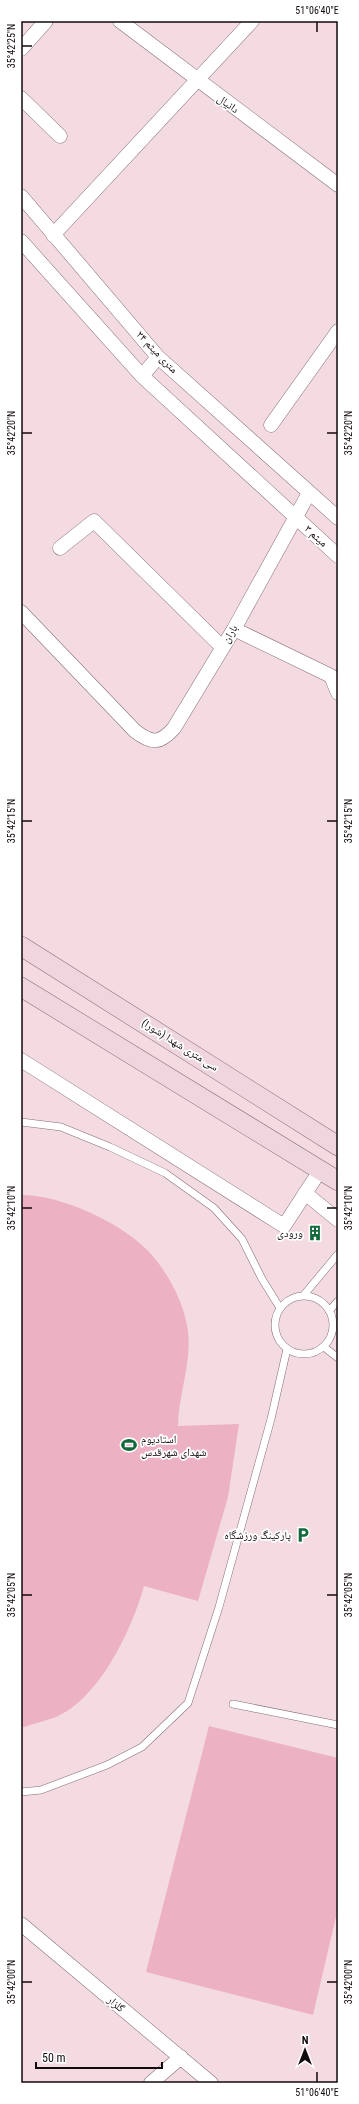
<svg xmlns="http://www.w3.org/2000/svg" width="359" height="2104" font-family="'Roboto Condensed','Noto Naskh Arabic',sans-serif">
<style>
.green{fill:#edb1c4}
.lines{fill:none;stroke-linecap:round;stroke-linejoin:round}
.service-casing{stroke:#856e75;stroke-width:8}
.minor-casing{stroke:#856e75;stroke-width:15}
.secondary-casing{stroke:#856e75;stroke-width:20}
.service{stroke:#fff;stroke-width:7}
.minor{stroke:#fff;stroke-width:14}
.secondary{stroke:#eed5de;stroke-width:19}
.ticks{fill:none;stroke:#130a0d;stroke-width:1.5}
.labels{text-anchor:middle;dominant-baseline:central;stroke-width:3.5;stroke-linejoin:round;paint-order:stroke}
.street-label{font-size:11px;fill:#130a0d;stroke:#fff}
.poi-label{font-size:11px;fill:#130a0d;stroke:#fff;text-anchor:end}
.neatline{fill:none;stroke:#130a0d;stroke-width:1.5}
.ticks-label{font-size:10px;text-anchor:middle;fill:#130a0d}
</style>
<rect width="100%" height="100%" fill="#f4dae1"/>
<path class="green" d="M21,1195C62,1195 123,1223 151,1254C169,1274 185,1305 188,1332C192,1362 178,1396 178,1426L239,1424L228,1497L198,1601L144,1586C132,1629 100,1698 56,1717C45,1721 32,1724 21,1728Z
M209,1726L338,1758V1908L313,2015L146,1972Z"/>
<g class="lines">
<defs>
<path id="service" d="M21,1122L61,1127L110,1147L165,1173L214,1208L242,1239L262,1279L280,1308
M303,1296L338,1254
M275 1325a29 29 0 1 1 58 0a29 29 0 1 1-58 0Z
M329,1311L338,1301
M324,1347L338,1358
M233,1704L338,1725
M21,1792L41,1790L107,1765L142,1747L188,1703L219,1607L271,1419L287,1349"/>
<path id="minor" d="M120,21L338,185
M21,49L46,21
M21,98L60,136
M21,196L158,357L338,518
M53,235L252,21
M21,241L142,376L338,556
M142,376L158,357
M271,425L338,331
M60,548L94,521L222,647
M21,612L135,731C152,744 160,744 174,728L234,629L309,493
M234,629L331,676L338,693
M21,1060L284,1226L321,1169
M305,1193L338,1220
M21,1924L211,2083
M151,2083L181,2057"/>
<path id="secondary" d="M21,946L338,1146
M21,987L338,1181"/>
</defs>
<use href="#service" class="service-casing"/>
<use href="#minor" class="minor-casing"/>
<use href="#secondary" class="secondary-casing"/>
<use href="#service" class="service"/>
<use href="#minor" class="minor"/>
<use href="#secondary" class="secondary"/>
</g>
<path class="ticks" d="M317,22V32M22,46H32M22,433H32M327,433H337M22,821H32M327,821H337M22,1208H32M327,1208H337M22,1595H32M327,1595H337M22,1982H32M327,1982H337M317,2072V2082"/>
<defs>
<symbol id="building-bare" viewBox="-9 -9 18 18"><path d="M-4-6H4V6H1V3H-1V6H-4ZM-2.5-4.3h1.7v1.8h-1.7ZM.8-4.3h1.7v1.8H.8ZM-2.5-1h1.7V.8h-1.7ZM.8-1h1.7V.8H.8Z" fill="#11693c" stroke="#fff" stroke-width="2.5" paint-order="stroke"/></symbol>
<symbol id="stadium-bare" viewBox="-9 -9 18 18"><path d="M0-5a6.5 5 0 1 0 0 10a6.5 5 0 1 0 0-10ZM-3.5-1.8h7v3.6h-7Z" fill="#11693c" stroke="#fff" stroke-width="2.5" paint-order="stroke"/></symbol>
<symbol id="parking-bare" viewBox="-9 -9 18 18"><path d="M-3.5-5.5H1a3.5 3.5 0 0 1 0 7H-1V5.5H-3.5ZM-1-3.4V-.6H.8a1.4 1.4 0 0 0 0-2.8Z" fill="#11693c" stroke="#fff" stroke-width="2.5" paint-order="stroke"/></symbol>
</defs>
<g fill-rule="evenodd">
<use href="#building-bare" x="304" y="1222" width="22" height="22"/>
<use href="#stadium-bare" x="118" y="1434" width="22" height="22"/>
<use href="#parking-bare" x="292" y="1524" width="22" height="22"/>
</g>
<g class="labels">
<g class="street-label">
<text transform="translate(228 104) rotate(36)">دانیال</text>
<text transform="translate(157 352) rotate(46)">۲۴ متری میثم</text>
<text transform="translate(316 536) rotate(42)">میثم ۳</text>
<text transform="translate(230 634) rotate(-59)">باران</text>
<text transform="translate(180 1045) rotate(32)">سی متری شهدا (شورا)</text>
<text transform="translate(116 2004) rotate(40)">گلزار</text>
</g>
<g class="poi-label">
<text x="303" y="1233">ورودی</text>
<text x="141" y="1439" text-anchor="start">استادیوم<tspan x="141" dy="13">شهدای شهرقدس</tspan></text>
<text x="291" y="1535">پارکینگ ورزشگاه</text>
</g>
</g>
<rect width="359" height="2104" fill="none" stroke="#ffffff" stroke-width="44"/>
<g transform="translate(305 2050)" stroke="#ffffff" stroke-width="3" paint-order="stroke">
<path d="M0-3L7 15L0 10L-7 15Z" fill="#130a0d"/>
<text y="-6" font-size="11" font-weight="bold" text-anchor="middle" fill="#130a0d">N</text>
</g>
<path d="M36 2062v6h126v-6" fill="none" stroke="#130a0d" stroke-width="2"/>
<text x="42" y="2062" font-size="12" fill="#130a0d" stroke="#ffffff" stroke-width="3" paint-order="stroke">50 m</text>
<rect x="22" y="22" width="315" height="2060" class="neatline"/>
<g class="ticks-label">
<text x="317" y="14">51°06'40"E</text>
<text transform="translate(11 46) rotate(-90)" y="4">35°42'25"N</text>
<text transform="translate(11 433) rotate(-90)" y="4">35°42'20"N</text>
<text transform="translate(348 433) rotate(-90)" y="4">35°42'20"N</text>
<text transform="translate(11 821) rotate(-90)" y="4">35°42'15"N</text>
<text transform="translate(348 821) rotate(-90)" y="4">35°42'15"N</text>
<text transform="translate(11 1208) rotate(-90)" y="4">35°42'10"N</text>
<text transform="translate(348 1208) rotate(-90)" y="4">35°42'10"N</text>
<text transform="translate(11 1595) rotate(-90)" y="4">35°42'05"N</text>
<text transform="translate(348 1595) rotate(-90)" y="4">35°42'05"N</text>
<text transform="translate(11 1982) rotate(-90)" y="4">35°42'00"N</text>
<text transform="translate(348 1982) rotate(-90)" y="4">35°42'00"N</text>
<text x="317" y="2096">51°06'40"E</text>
</g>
</svg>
